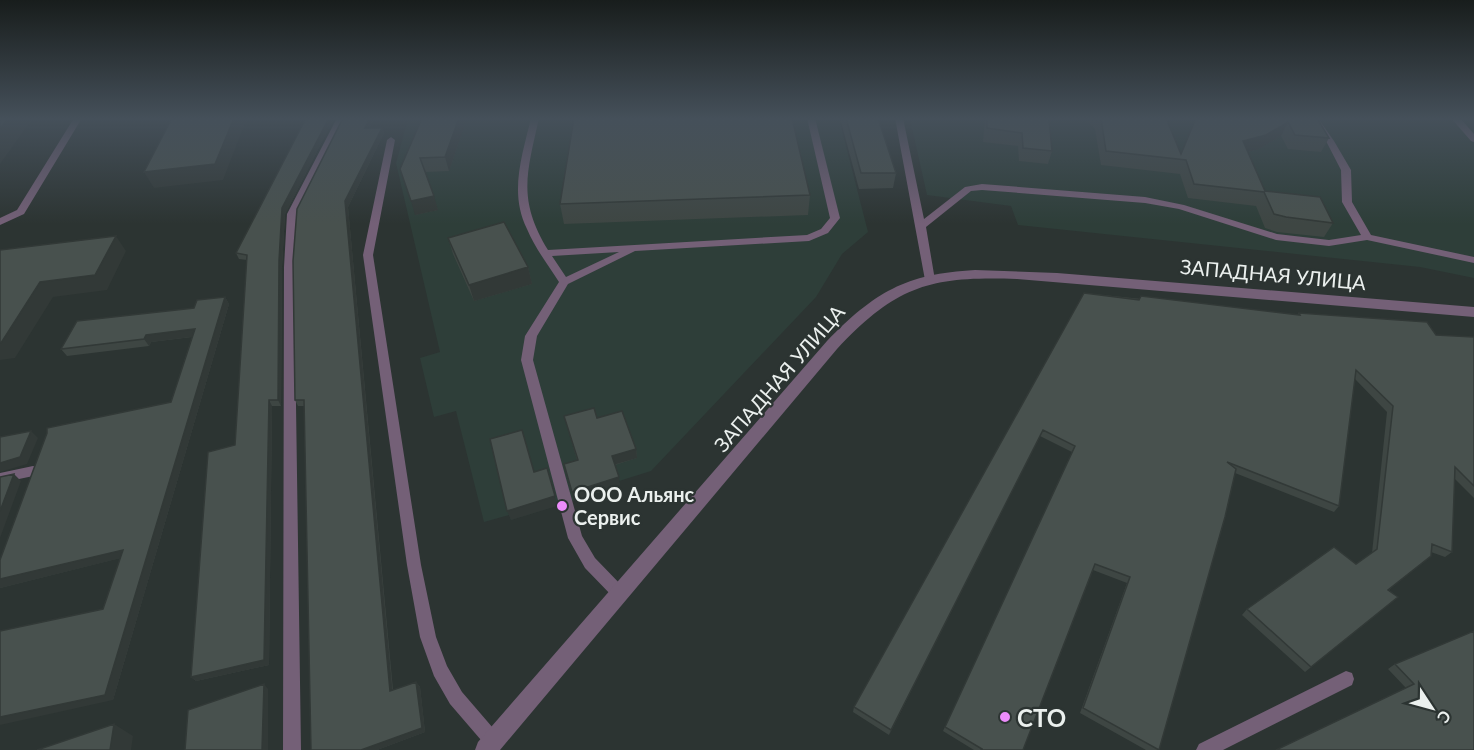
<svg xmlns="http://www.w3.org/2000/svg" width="1474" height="750" font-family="Lato,sans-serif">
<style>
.built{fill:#2e3e39}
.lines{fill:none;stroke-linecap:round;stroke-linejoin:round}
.service{fill:#746077;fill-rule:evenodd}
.tertiary{fill:#746077;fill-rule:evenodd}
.wall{fill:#3e4643}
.shaded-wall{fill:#323937}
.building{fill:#48514e;stroke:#323937;stroke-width:1.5}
.poi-dot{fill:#ec8cfa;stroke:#2c3432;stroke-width:2}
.labels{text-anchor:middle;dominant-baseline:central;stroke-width:4.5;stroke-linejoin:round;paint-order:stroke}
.street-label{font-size:20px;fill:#ebf0ee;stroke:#2c3432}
.poi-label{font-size:20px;font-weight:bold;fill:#ebf0ee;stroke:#2c3432;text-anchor:start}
.near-poi-label{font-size:24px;font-weight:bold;fill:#ebf0ee;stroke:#2c3432;text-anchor:start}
</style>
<rect width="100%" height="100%" fill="#2c3432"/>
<path class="built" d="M408,119H839L868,232L842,254L816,297L651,471L619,481L620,486L511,520L509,515L484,522L456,411L434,417L420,358L440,352L396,163Z
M910,119H1474V278L1420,267L1018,225L1011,206L927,195Z"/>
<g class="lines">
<path class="service" d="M74,118H82L24,214L0,225V218L17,210Z
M337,118H345L297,214L294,267L301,750H283L284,267L287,214Z
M531,118H539C527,173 517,199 548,250L807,235L821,229L830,218L807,118H815L840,218L828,233L809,241L635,251L568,284L537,336L533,360L582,536L595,558L625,589L628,594L625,599L620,601L615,599L585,568L568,538L521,360L525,336L559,282C548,265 535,248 527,229C509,193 522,156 531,118ZM619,252L566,277L552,256Z
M895,118H903L924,219L965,187L982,184L1145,197L1184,205L1277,234L1329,240L1361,235L1342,202L1341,170L1326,141L1314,125L1305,118H1316L1320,121L1334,141L1351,170L1352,202L1371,235L1474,257V263L1367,240L1329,246L1276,240L1179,209L1145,203L982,190L971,191L926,227L935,280L930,283L925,280Z
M1451,118H1460L1474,134V142L1471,141Z
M391,137L395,140L373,255L421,565L436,637L447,666L462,692L499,735L502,741L499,747L493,750L487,747L450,704L434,676L420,637L407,565L363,255L387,140Z
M33,466L38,467L40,471L38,475L0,483V473Z
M1346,671L1352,673L1354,679L1352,685L1223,750H1196L1199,744Z"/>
<path class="tertiary" d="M975,270L1057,273L1474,307V317L1017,279C931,276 897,285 837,349L500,750H475L478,742L827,341C875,292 905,274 975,270Z"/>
</g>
<path class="wall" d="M306,118H334L285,214L282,267L281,406H272L269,665L196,681L191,677L235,445L247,260L239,259L236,253Z
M343,118H375L370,128H382L384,133L348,207L393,690L416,682L420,687L425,732L377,750L304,406H298L295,400Z
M422,118H467L449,171L425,172L438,210L415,215Z
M840,118H878L896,173L893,188L859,189Z
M985,118H1053L1049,123L1052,151L1048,164L1019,161L1018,146L983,142Z
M1085,118H1166L1181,153L1196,118H1317L1329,138L1321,152L1288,149L1281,136L1259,149L1248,152L1265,191L1333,223L1324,237L1277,232L1265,228L1256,206L1188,198L1180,174L1101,165L1095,129Z
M810,195L808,215L564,224L560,204Z
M448,238L528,267L532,284L474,301L453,254Z
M1084,293L1297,315L1299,313L1436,335L1474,337V498L1454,478L1452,552L1445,557L1431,552L1389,590L1398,597L1305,672L1242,615L1247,609L1356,564L1372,553L1387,412L1355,379L1339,506L1334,512L1235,473L1158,750H1146L1080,713L1127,583L1093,570L1023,750H974L943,731L1072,452L1040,436L889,735L853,712L854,707Z
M225,297L229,304L113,700L103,609L120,558L0,588V560L171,402L192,337L151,342L149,346L67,356L61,349L194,308Z
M564,416L597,418L636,449L637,458L615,465L620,486L574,500L564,464L577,460Z
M1395,664L1474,750L1406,688L1388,669Z"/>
<path class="shaded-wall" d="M8,118H33L0,164V129Z
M234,118H247L223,180L154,188L144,172Z
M329,118H334L285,214L282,267L281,406L278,400L279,261L282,208Z
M370,118H375L367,134L365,128Z
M459,118H467L449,171L445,157Z
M1288,122L1281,136L1259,149L1236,155L1243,141Z
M382,128L384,133L348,207L393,696L390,691L345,201Z
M434,196L438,210L415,215L411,201Z
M116,236L126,251L107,290L53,297L15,358L0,360V343L40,282Z
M528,267L532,284L474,301L469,285Z
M225,297L229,304L113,700L0,725V717L105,695Z
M195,329L199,336L151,342L149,346L144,339L146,335Z
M269,400L272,406L269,665L196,681L191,677Z
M31,431L38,438L27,464L0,472V463Z
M1040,436L889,735L891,730Z
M636,449L637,458L613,465L612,456Z
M547,468L557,506L511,520L507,511Z
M14,474L21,481L0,538V511Z
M619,477L620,486L574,500L572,492Z
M123,550L129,556L0,588V579Z
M416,682L420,687L425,732L377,750H361Z
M264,684L268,689V750H262Z
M114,724L133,736L131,750H110Z"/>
<path class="building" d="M0,118H8L0,129Z
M172,118H234L215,164L144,172Z
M306,118H329L282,208L279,261L278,400H269L264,660L191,677L208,452L235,445L247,255L236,253Z
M343,118H370L365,128H382L345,201L390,691L416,682L422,728L361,750H311L304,400H295L293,261L297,209Z
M422,118H459L445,157L420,158L434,196L411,201L400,169Z
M574,118H792L810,195L560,204Z
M846,118H878L896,173H861Z
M987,118H1049L1052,151L1023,148L1022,133L987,128Z
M1101,118H1166L1181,154L1196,118H1317L1329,138L1295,135L1288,122L1266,135L1243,141L1265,191L1320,197L1333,223L1286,217L1274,214L1264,192L1194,184L1186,160L1106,151Z
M504,222L528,267L469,285L448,238Z
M116,236L95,275L40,282L1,343H0V250Z
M1084,293L1139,300L1141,296L1300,315L1299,313L1427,322L1436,335L1474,337V486L1455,467L1452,552L1432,544L1431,556L1388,590L1398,597L1311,667L1247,609L1334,547L1356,564L1377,549L1393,406L1356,370L1339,506L1227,462L1236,469L1225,517L1159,750L1083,708L1130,577L1095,564L1023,750H981L982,749L945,727L1075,446L1043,430L891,730L854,707Z
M225,297L105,695L0,717V631L103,609L123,550L0,579V560L47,433V428L171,402L195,329L146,335L144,339L61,349L77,321L194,308L197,300Z
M594,408L597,418L622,411L636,449L612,456L619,477L572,492L564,464L578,460L564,416Z
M522,430L534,472L547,468L555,496L507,511L490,439Z
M31,431L20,457L0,463V437Z
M14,474L0,511V477Z
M1474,631V750H1276L1414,684L1395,664Z
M264,684L262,750H185L188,710Z
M114,724L110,750H37Z"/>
<linearGradient id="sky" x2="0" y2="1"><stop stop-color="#181d1c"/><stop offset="0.53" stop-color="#45505a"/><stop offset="1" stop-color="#45505a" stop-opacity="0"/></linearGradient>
<rect width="1474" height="224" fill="url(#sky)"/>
<g class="poi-dot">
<circle cx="562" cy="506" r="6"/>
<circle cx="1005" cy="717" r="6"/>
</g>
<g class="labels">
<g class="street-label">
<text transform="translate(1273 274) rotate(5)">ЗАПАДНАЯ УЛИЦА</text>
<text transform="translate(779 378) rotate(-49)">ЗАПАДНАЯ УЛИЦА</text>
</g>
<g class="poi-label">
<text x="574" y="494">ООО Альянс<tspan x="574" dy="23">Сервис</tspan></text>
</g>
<g class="near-poi-label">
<text x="1017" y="717">СТО</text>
</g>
</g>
<g transform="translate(1432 708) rotate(126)" stroke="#2c3432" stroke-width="4.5" paint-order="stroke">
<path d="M0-4.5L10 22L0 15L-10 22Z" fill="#ebf0ee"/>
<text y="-9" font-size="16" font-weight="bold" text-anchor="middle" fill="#ebf0ee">С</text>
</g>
</svg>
